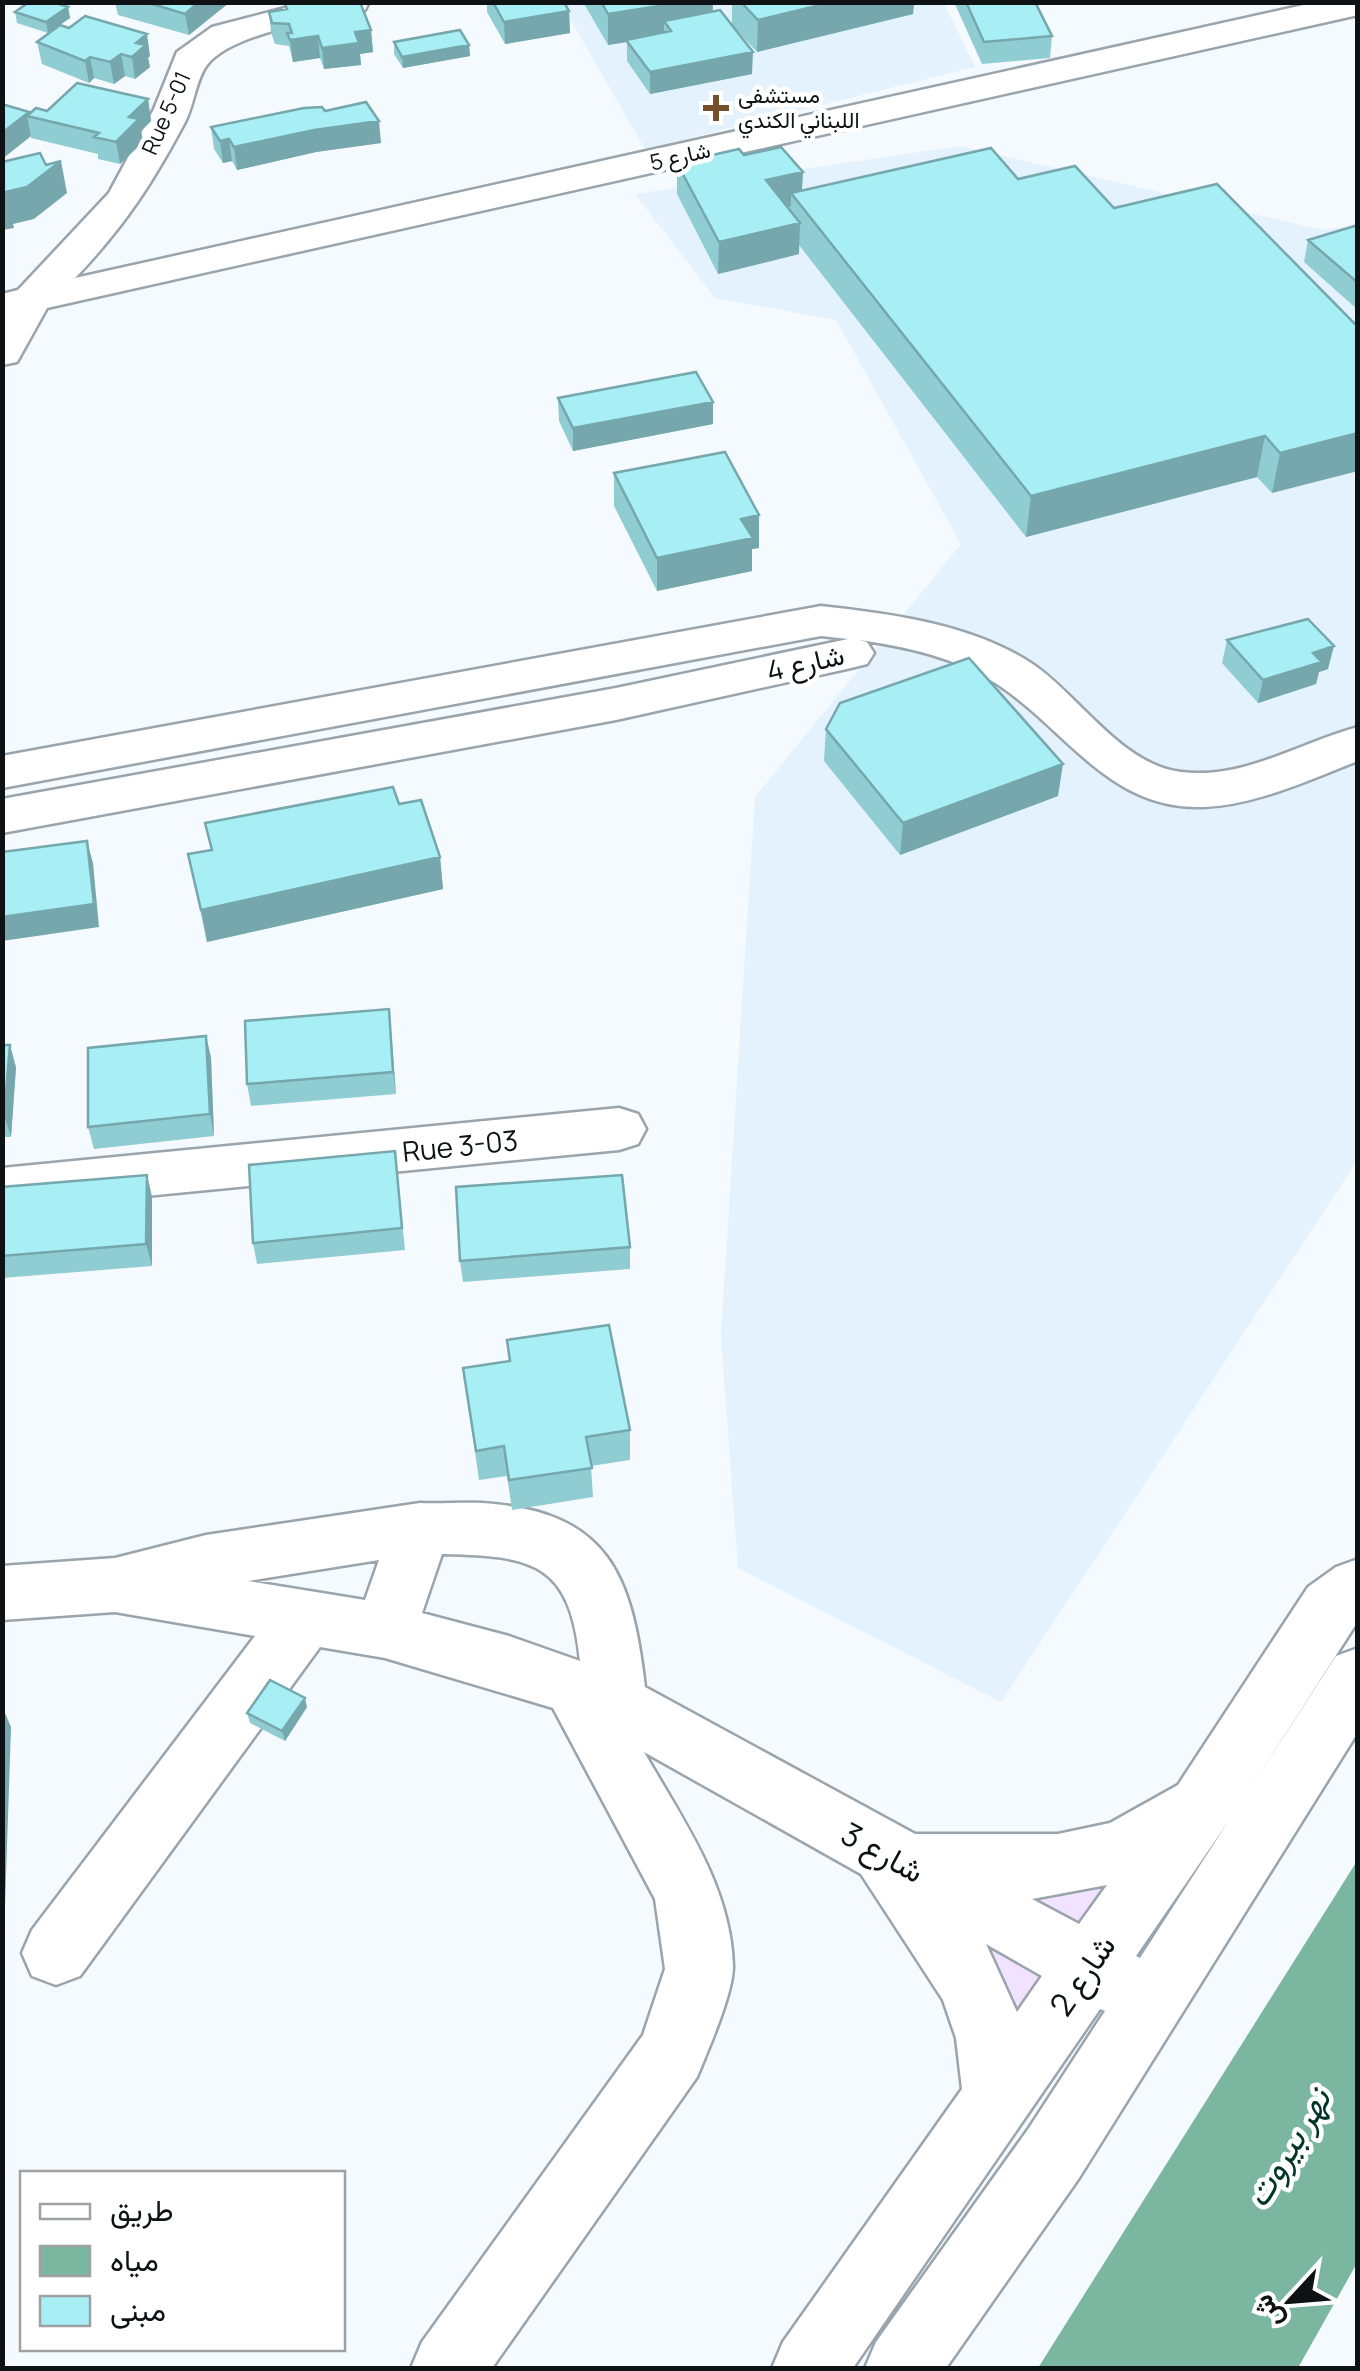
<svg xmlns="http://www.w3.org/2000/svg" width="1360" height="2371" font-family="Manrope,Vazirmatn,sans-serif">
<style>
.built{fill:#e3f2fd}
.green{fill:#f1e3ff}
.water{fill:#7bb6a0}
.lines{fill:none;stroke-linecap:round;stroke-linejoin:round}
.minor-casing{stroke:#99a4ac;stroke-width:5}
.minor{fill:#fff;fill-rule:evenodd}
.wall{fill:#90cdd3}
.shaded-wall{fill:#75a7ac}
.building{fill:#a7eef5;stroke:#75a7ac;stroke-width:2.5}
.poi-dot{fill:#75502b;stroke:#fff;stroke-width:4}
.labels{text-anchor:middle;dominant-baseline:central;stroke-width:9;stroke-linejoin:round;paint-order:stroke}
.far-poi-label{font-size:22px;fill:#0e1215;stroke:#fff;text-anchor:start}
.far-street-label{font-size:22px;fill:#0e1215;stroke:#fff}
.street-label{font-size:28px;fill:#0e1215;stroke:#fff}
.near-street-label{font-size:32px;fill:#0e1215;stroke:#fff}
.near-water-label{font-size:35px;font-style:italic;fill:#003526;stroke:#fff}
</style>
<rect width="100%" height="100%" fill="#f5fafe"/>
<path class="built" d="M561,3H944L975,67L645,149Z
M960,146L1323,230L1357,225V1161L1001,1702L738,1568L721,1336L755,797L961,544L836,320L715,298L635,194Z"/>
<path class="green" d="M1098,1886L1111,1898L1071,1935L998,1898Z
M962,1928L1060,1983L1023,2020L1000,1994Z"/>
<path class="water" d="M1357,1861V2263L1298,2368H1038Z"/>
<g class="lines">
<defs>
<path id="minor" d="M308,2H369L365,10C325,20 232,32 207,65C196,79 194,105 185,122C152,184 124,227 75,278L1317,2H1358V15L47,308L17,362L2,365V294L18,290L109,193L154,109L177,52L212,27Z
M821,606C892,614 973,624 1034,665C1080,697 1122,765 1181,772C1243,780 1299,743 1358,727V761C1309,780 1256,805 1203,807C1109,810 1067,730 997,684C955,657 907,647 859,640L867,642L874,653L867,664L851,668L616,720L2,833V799L616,688L848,639L821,636L2,788V756Z
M619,1108L638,1114L646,1129L638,1144L619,1150L2,1210V1168Z
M420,1503C440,1504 461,1502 482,1503C608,1511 632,1574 645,1687L915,1834H1058L1110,1823L1178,1785L1308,1587L1336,1567L1358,1559V1621L1248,1792L1336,1656L1358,1648V1732L1079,2178L946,2368H865L876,2342L1029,2128L1105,2011L1100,2009L853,2368H772L783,2342L962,2089L956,2038L943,2000L861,1874L644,1752C682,1819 731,1886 733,1966C733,1994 708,2050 697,2077L492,2368H411L422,2342L643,2035L665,1969L655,1899L553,1708L385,1658L320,1647L80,1976L56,1985L32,1976L22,1953L32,1930L255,1636L115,1612L2,1620V1566L115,1558L206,1535ZM442,1554C533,1556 570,1562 580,1661L509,1636L422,1613ZM379,1560L365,1600L248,1581ZM1228,1822L1140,1958L1136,1956ZM1107,1885L1079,1924L1032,1899ZM986,1944L1042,1976L1017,2012Z"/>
</defs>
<use href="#minor" class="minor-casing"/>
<use href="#minor" class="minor"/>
</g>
<path class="wall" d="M115,2H230L189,35L118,15Z
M487,2H564L569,11L570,33L505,44L487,12Z
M583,2H713L712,12L752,74L650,94L627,61V42L608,45Z
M732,2H914L913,14L757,52L732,25Z
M954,2H1035L1052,36L1050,58L982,64Z
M285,4L371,30L373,52L360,54L361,65L324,69L320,58L293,62L289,46L275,44L271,33L269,12L285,9Z
M68,7L70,18L48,33L17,23L15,12Z
M37,42L150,56L148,58L150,67L135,79L125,76L114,84L94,78L89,83L42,64Z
M394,42L469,45L470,56L403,68L394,54Z
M148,99L151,121L141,131L143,142L120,164L98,159V154L31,138V136L2,159L29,112V114Z
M325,111L381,143L316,152L237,170L232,161L223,163L214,149L211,127Z
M744,155L803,172L802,190L1018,179L1114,208L1358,327L1272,493L1257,477L1026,537L799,245V254L718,274L677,194V163Z
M1358,225V310L1304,262L1308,240Z
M558,398L713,424L573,451L559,421Z
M614,473L759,548L752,549V571L657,591L614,506Z
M1227,640L1328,669L1319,672L1316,684L1258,703L1222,663Z
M826,729L1058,796L900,855L824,761Z
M399,804L440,857L443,889L207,942L188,854L211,850L205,823Z
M389,1009L396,1094L251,1106L247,1084Z
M206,1036L211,1058L214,1136L94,1149L88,1127Z
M2,1045L16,1067L11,1137H2Z
M395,1151L405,1250L257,1264L253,1243Z
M147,1175L152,1197V1266L2,1278V1187Z
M630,1247V1269L463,1282L460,1261Z
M507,1340L630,1430V1460L591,1466L593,1497L512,1510L507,1476L479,1480L463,1368L509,1362Z
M307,1707L285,1741L250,1723L247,1713Z"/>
<path class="shaded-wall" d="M199,2H230L189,35L185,14Z
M684,2H713L712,29L671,31L664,21V37L626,40L627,42L608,45V14Z
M833,2H914L913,14L757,52L758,20Z
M68,7L70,18L48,33L46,22Z
M569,11L570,33L505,44L504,22Z
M371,30L373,52L360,54L361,65L324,69L322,48L355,32Z
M147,34L150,56L148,58L150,67L135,79L132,57L136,43Z
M318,36L320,58L293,62L290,40Z
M469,45L470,56L403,68L402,57Z
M753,52L752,74L650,94V72Z
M121,54L125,76L114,84L110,62Z
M90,57L94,78L89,83L85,61Z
M148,99L151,121L141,131L143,142L120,164L116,142L129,117Z
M29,112L30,117L27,116L31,136L2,159V133Z
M379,121L381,143L316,152L237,170L234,147L314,130Z
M229,139L232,161L223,163L220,141Z
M61,161L67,193L34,219L13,224L14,228L2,230V197L5,192Z
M803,172L801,203L791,193V206L765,212L766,180Z
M800,223L799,254L718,274L719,242Z
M713,402V424L573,451V428Z
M1358,433V471L1272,493L1280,453Z
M1265,436L1257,477L1026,537L1031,496Z
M759,515V548L752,549V571L657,591V558L741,519Z
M1334,646L1328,669L1319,672L1316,684L1258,703L1263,680L1313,653Z
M1063,764L1058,796L900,855L903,823Z
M87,841L93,863L99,927L2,941V917Z
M440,857L443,889L207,942L201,910Z
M389,1009L391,1031L396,1094L393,1072Z
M206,1036L211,1058L214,1136L210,1114Z
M10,1045L16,1067L11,1137L4,1115Z
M147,1175L152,1197V1266L146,1244Z
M305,1698L307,1707L285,1741L282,1731Z
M2,1706L11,1727L2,1995Z"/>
<path class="building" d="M29,2H53L68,7L46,22L15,12Z
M146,2H199L185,14Z
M293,2H360L371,30L355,32L359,43L322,48L318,36L290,40L287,33H292L289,24L272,23L269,12L287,9L285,4Z
M493,2H564L569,11L504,22Z
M601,2H684L608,14Z
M741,2H833L758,20Z
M966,2H1035L1052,36L984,42Z
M720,10L753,52L650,72L626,40L671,31L664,21Z
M85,16L147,34L136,43L146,45L132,57L121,54L110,62L90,57L85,61L37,42L60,25L69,28Z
M460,30L469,45L402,57L394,42Z
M77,83L148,99L129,117L139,119L116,142L94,137L99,133L27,116L36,108L47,111Z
M366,102L379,121L314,130L234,147L229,139L220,141L211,127L304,108L322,107L325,111Z
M2,104L29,112L2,133Z
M781,147L803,172L766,180L800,223L719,242L677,163L739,149L744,155Z
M991,148L1018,179L1075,166L1114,208L1217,184L1358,327V433L1280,453L1265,436L1031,496L791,193Z
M40,153L46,165L61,161L27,187L5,192L7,196L2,197V162Z
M1358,225V283L1308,240Z
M696,372L713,402L573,428L558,398Z
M725,452L759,515L741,519L753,538L657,558L614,473Z
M1308,619L1334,646L1313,653L1322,662L1263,680L1227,640Z
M969,658L1063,764L903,823L826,729L840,703Z
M393,787L399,804L421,800L440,857L201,910L188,854L212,850L205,823Z
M87,841L94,904L2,917V852Z
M389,1009L393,1072L247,1084L245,1021Z
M206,1036L210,1114L88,1127V1048Z
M2,1045H10L4,1115H2Z
M395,1151L402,1228L253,1243L249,1165Z
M147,1175L146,1244L2,1256V1187Z
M622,1175L630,1247L460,1261L456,1187Z
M609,1325L630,1430L586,1437L592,1468L509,1480L504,1446L476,1451L463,1368L510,1361L507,1340Z
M270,1680L305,1698L282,1731L247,1713Z"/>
<path class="poi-dot" d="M711 93h10v10h10v10h-10v10h-10v-10h-10v-10h10z"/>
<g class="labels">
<g class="far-poi-label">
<text x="738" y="95">مستشفى<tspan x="738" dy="25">اللبناني الكندي</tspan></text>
</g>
<g class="far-street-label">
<text transform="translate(166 113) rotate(-66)">Rue 5-01</text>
<text transform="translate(680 156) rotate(-13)">شارع 5</text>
</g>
<g class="street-label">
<text transform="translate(805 662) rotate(-13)">شارع 4</text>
<text transform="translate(460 1145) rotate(-6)">Rue 3-03</text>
</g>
<g class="near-street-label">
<text transform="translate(883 1852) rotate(29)">شارع 3</text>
<text transform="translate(1082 1975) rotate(-56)">شارع 2</text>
</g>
<g class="near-water-label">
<text transform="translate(1287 2147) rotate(-59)">نهر بيروت</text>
</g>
</g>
<rect width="1360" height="2371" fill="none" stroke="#0e1215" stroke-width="10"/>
<rect x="20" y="2171" width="325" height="180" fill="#ffffff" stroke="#9fa0a1" stroke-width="2.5"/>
<rect x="40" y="2204" width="50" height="15" fill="#ffffff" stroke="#9fa0a1" stroke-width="2.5"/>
<text x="110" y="2221" font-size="30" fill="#0e1215">طريق</text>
<rect x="40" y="2246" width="50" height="30" fill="#7bb6a0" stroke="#9fa0a1" stroke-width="2.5"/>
<text x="110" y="2271" font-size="30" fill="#0e1215">مياه</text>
<rect x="40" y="2296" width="50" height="30" fill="#a7eef5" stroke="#9fa0a1" stroke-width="2.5"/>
<text x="110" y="2321" font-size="30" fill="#0e1215">مبنى</text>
<g transform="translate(1290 2301) rotate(244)" stroke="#ffffff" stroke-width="8" paint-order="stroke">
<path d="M0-8L18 38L0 25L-18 38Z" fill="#0e1215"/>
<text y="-15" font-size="28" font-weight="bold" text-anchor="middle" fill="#0e1215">ش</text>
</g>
</svg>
